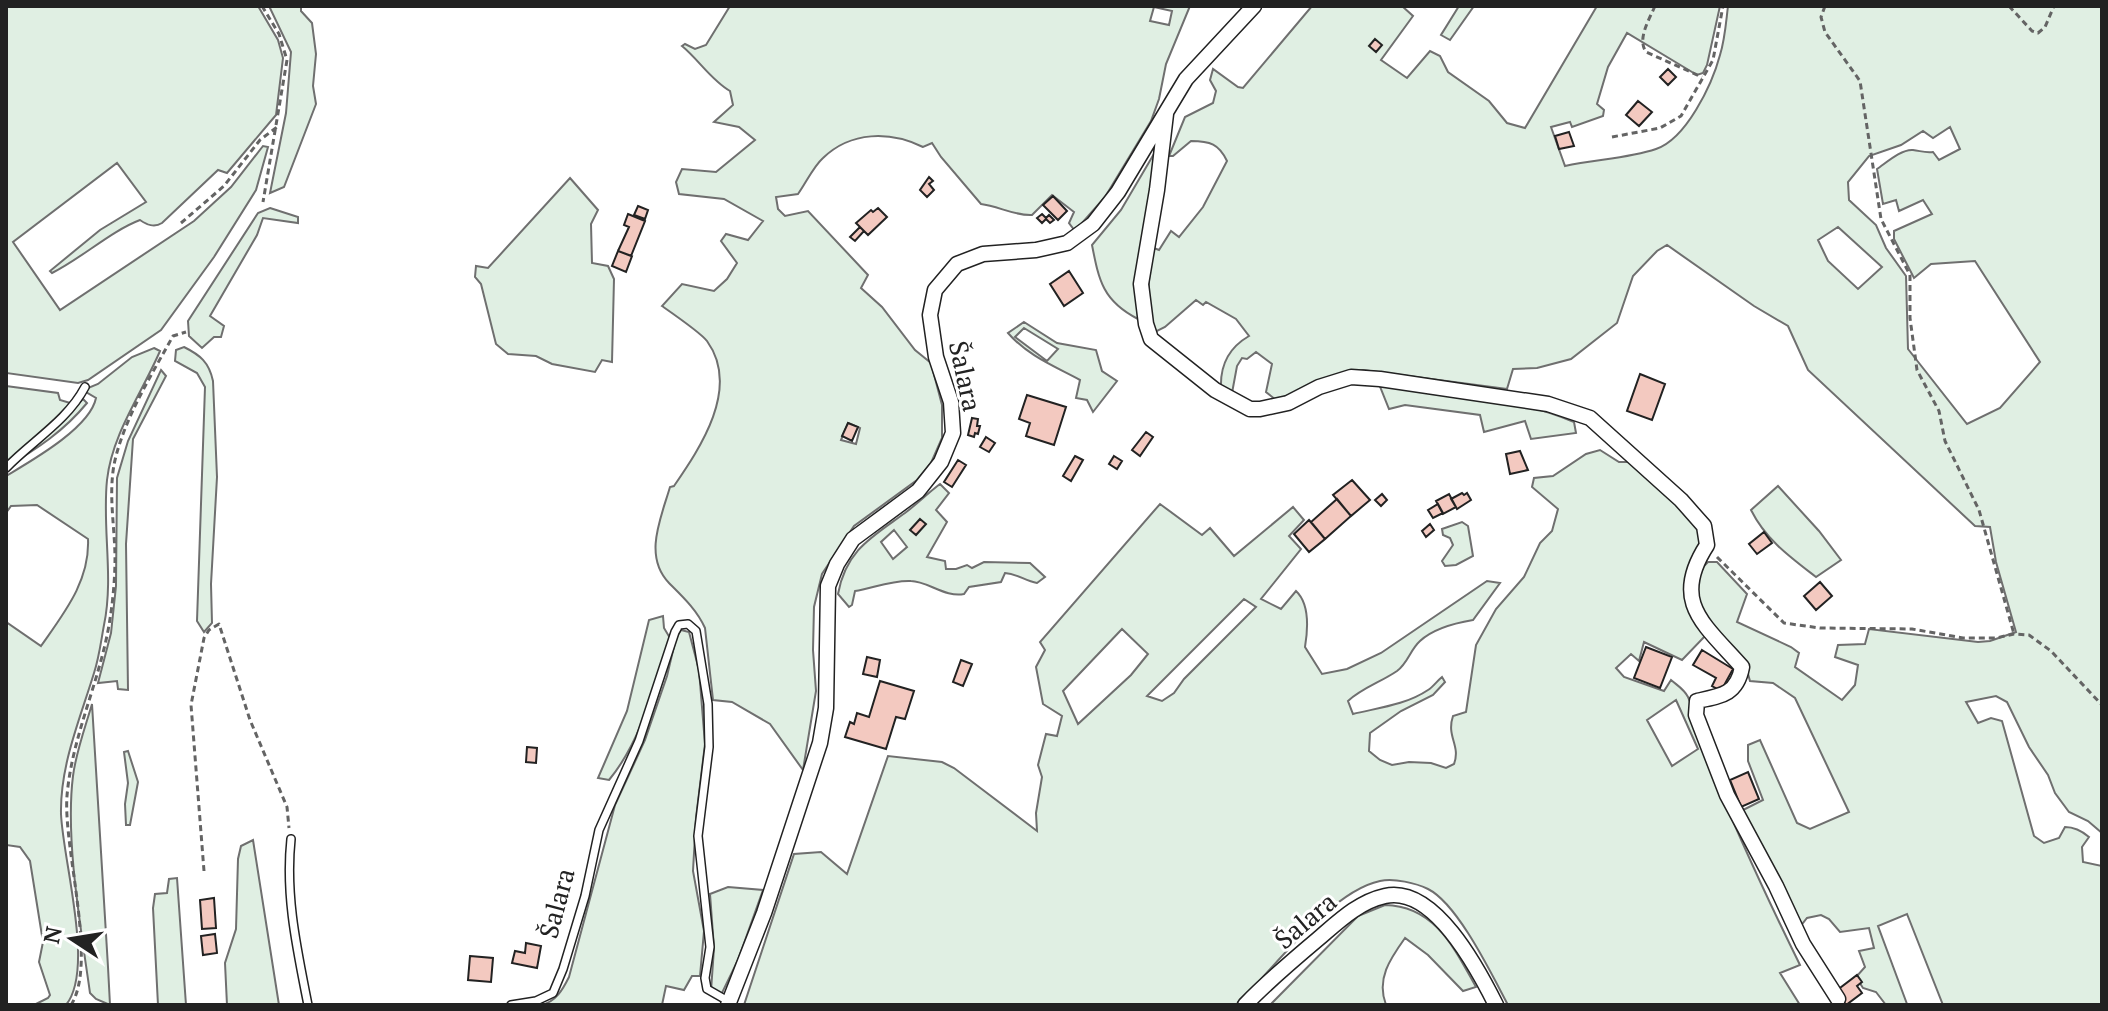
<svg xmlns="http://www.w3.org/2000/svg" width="2108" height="1011" font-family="'PT Serif',serif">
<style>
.green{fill:#e0efe3;stroke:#6f6f6f;stroke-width:2;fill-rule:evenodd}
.building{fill:#f3c9c0;stroke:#222;stroke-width:2}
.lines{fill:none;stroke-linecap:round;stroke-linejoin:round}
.service-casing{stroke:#222;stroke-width:10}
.minor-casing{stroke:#222;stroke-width:17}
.path{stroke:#646464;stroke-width:3;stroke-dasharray:6 4;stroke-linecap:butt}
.service{stroke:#fff;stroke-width:7}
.minor{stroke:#fff;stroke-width:14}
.labels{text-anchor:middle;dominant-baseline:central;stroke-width:6;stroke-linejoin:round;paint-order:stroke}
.street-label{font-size:26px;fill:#222;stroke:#fff}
</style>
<rect width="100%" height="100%" fill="#fff"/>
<path class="green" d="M6,6H258L278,40L283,58L276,115L227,173L218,170L162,223C154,228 147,225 140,220C111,231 82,258 52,273L50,271L100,230L146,202L117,163L13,242L60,310L194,221L231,187L263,146L268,147L256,190L214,257L161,330L88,380L78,383L6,373Z
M269,6H301V11L312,23L316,54L313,86L316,104L284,187L270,193L286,113L291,52Z
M730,6H1190L1166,64L1159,99L1151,121L1105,197L1075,231L1069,223L1074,212L1052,195L1032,215C1015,216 998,206 981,204L941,157L932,143L923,147C890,131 851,131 823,158C813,167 806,183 798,194L776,197L778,209L785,216L808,211L868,275L861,288L882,307L915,350L931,363L942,405V438L931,463L917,480L854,526L822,574L814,607L813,650L816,691L803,770L770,724L732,702L713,700L705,628C697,610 683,597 669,583C643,556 661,518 670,487L674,486C700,448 741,388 707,341C701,333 672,313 662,306L682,284L714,291L727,279L737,263L721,241L726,234L748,240L763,221L724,199L679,194L676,182L682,169L716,172L755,140L739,127L714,122L733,105L730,91C711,80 699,60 682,46L685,44L695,49L706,45ZM1154,7L1172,11L1169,25L1150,21ZM848,423L860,428L856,444L841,440Z
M1312,6H1402L1413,16L1381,60L1407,78L1430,51L1440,56L1448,72L1489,101L1507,123L1525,128L1597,6H1720L1707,65L1703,73L1697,75L1627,33L1608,67L1597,104L1604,110L1603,116L1572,127L1570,122L1551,127L1565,166C1594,159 1627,159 1656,149C1686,139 1712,85 1720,55C1725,39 1726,22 1728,6H2102V833L2088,821L2069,812L2055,793L2048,775L2029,747L2007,702L1996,696L1966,702L1978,723L1991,718L2002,721L2034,836L2044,843L2059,838L2065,827C2074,827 2082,831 2089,837L2082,847L2083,862L2102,866V1005H1943L1907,914L1878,926L1907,1004L1886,1005L1876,992L1863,988L1856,977L1865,967L1859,951L1874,948L1869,928L1840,932L1829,919L1821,915L1807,918L1795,933L1741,811L1763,800L1748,761V745L1760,740L1797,823L1810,829L1849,812L1795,698L1773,683L1750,681L1746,667L1710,624L1695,593L1701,569L1708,562H1717L1747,594L1737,622L1791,647L1799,653L1795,667L1842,700L1855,685L1858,665L1835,657L1838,645L1865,644L1869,629L1978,642L1990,641L2016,632L1996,562L1990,527L1975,526L1808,370L1788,326L1754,306L1667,245L1657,251L1633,276L1617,323L1571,359L1537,368L1513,369L1507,389L1363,370L1341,375L1276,400L1266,392L1272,364L1256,352L1247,359L1242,358L1237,366L1232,393L1221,388C1220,365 1230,347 1249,336L1236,319L1206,302L1203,305L1196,300L1165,327L1155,332L1147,314L1151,247L1159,250L1171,231L1179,237L1203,207L1227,161C1219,144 1210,141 1191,141L1173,156H1169L1185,117L1213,103L1216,91L1210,80L1213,69L1238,87L1243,88ZM1950,127L1960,149L1939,160L1933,152C1925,153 1921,151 1913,150C1901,149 1886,163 1877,169L1883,204L1896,200L1899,211L1923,200L1932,214L1894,231V239L1914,278L1931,264L1975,261L2040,362L2000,408L1967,424L1908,349L1906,276L1886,248L1876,225L1849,200L1848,182L1869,156L1901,145L1923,131L1933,138ZM1838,227L1882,267L1858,289L1828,261L1818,240Z
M1459,6H1474L1450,40L1441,35Z
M1158,147L1136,288L1138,319C1103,301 1099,281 1092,245L1121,210Z
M570,178L598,210L591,224L592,263L608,266L614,279L612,362L602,360L595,372L552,364L536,356L508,354L496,344L481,284L475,277L476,266L488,268Z
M270,208L298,217V223L263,218L257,235L210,316L224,326L221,337H214L202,348L189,336L188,321L258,213Z
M1024,322L1057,343L1096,350L1102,371L1117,381L1093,412L1087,400L1076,398L1080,380C1054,366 1028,356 1008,333ZM1024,328L1058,349L1047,361L1015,337Z
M184,347C200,355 209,362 213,381L217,477L211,584L212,623L204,632L197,621L205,387L197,373L175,361L176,350Z
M154,348L160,351C142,393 112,434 107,480C102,528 114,577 104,625C101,641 99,658 94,673C80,719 60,765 61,814C63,862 95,969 66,1005H34L48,998L50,995L39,962L43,942L30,861L20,847L6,845V622L41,646C64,613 90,581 88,539L37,505L11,506L6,513V476C31,461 90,428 96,398L86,392L88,388L98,384L132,357Z
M161,370L166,376L133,439L126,544L128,690L118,689L117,681L98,683L111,633L116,586L117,478L128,441Z
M1379,384C1443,394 1515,396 1574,422L1576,433L1531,439L1525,421L1484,432L1480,415L1405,405L1389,409Z
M6,386L58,393L60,400L77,405L83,399L87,403C64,431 37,449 6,467Z
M1600,450L1619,462H1628L1640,468L1696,525L1702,538C1696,586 1663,583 1707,634L1682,660L1644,642L1639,661L1631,654L1616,668L1624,677L1664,691L1671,680C1678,686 1684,689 1688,697C1698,717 1699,741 1708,762C1736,831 1767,898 1800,965L1780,973L1800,1005H1508C1492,975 1458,904 1428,889C1416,883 1394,878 1380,881C1331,891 1272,970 1237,1005H744L794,854L821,852L847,874L888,756L942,762L954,768L1037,831L1036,813L1042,777L1038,765L1046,734L1057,736L1062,716L1043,704L1036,667L1045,650L1040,642L1160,504L1202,535L1210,528L1234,556L1293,507L1304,520L1289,536L1301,549L1261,599L1281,609L1296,591C1310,604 1308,629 1305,647L1322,674L1347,669L1381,653L1487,581L1500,583L1473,620C1455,623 1434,628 1420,641C1410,650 1408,663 1397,671C1381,682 1362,688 1348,701L1353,714C1377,708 1406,705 1428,690C1433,687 1437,681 1442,677L1445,682L1433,695L1401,711L1370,733L1369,751L1380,760L1392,765L1409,762L1431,763L1446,768L1454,764C1461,745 1446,737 1453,716L1466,712L1476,645L1496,609L1524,577L1540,543L1552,531L1558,509L1532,487L1534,478L1553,476L1586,454ZM1244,599L1256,607L1184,679L1174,693L1162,701L1147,696ZM1122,629L1148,654L1131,675L1078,724L1063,691ZM1676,700L1698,749L1672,766L1647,720Z
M940,484L949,493L936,510L947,522L927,557L945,561L946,569H956L967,565L972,568L984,562L1030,563L1045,577L1037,583C1025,581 1018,574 1005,573L1001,582L969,587L964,594C946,598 927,581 911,581C892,580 873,588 855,591L852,605L849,607L838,594C846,550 872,537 905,513C917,504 928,493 940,484ZM894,530L907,547L893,559L881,542Z
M1778,486L1819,531L1841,560L1816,577C1790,557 1766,540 1751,510Z
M1462,522L1468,526L1473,556L1456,565L1445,566L1442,561L1453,545L1450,538L1443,535L1442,529Z
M663,616L664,628L670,638C654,687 642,740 609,780L598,778L627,711L649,620Z
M681,630L689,632L699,670L705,744L696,818L693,871L704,931L700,976H692L684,990L666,986L662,1005H541C556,1002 563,989 569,977L615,805L645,740L667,676L676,638Z
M92,704L108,967L110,1005L96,999L90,993C81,929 65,839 73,776C76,752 85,728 92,704Z
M128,751L138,782L130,825H126L125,804L128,783L124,752Z
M253,840L279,1005H227L225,963L236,929L238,859L241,846Z
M177,878L186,1005H158L153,908L155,894L167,893L169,879Z
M728,887L763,890L738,960L721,995L714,997L711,991L714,948L710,894Z
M1385,905C1435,906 1454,948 1476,987L1463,991L1428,955L1405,938C1390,959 1376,979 1386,1005H1270L1358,916Z"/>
<path class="building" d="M1375,39L1382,45L1376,52L1369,46Z
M1668,69L1676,77L1668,85L1660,77Z
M1638,101L1652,112L1639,126L1626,115Z
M1569,132L1574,146L1559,149L1555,136Z
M929,177L933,181L929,184L934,190L927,197L920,190Z
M1053,196L1067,211L1058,220L1043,205Z
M638,206L648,210L645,219L634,215Z
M878,208L887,217L868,235L856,223L871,210L873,212Z
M628,214L645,221L631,256L618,251L629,227L624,225Z
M1042,214L1046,218L1049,215L1054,220L1050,223L1046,219L1042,223L1037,218Z
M860,227L864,231L855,241L850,237Z
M618,251L632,256L626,272L612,266Z
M1069,271L1083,293L1064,306L1050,284Z
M1640,374L1665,384L1652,420L1627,411Z
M1027,395L1066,407L1054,445L1026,436L1030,423L1019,419Z
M972,418L978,419L977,426H980L978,434L975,433L974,437L968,435Z
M848,423L858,427L852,441L842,436Z
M1146,432L1153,437L1140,456L1132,450Z
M986,437L995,443L989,452L980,447Z
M1520,451L1528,470L1510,474L1506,454Z
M1075,456L1083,460L1071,481L1063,476Z
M1114,456L1122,461L1117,469L1109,464Z
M958,460L966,465L952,487L944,482Z
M1352,480L1370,500L1351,516L1333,495Z
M1462,493L1464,495L1467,493L1471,500L1457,509L1451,499Z
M1382,494L1387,500L1381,506L1375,500Z
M1449,494L1456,507L1443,514L1436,501Z
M1337,499L1351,516L1325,539L1311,522Z
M1438,504L1443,513L1433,518L1428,510Z
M920,519L926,524L916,535L910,530Z
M1309,520L1325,539L1309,552L1294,534Z
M1430,524L1434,530L1426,537L1422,531Z
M1764,532L1772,543L1757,554L1749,544Z
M1820,582L1832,596L1816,610L1804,596Z
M1646,647L1672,657L1660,688L1634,678Z
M1702,650L1733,669L1721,691L1712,686L1716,678L1693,665Z
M867,657L880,660L877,677L863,674Z
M961,660L972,664L963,686L953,682Z
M880,681L914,691L905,719L896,717L886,749L845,737L850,722L854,724L857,713L869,717Z
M527,747L537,748L536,763L526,762Z
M1748,772L1759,799L1741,807L1730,780Z
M214,898L216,928L202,929L200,900Z
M215,934L217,953L203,955L201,936Z
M526,943L541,946L537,968L512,963L515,951L525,953Z
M470,956L493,958L491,982L468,980Z
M1857,975L1862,982L1857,986L1862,993L1846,1005L1836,991Z"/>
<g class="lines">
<defs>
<path id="service" d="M6,468C32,441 67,421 85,387
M291,839C285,896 297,949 308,1005
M511,1005L536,1001L553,993L563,969L585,896L599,830L639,741L675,632L679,625L688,624L696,631L708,704L709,747L698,836L710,947L705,978L707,989L728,1001"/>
<path id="minor" d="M1166,114L1157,190L1141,284L1146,324L1151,339L1215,390L1250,409H1260L1288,403L1319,387L1351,377L1380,379L1548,404L1590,418L1681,500L1704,526L1707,545C1670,602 1704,624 1742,667C1737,694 1722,696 1697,701L1696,715L1727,795L1776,886L1803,944L1838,999
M728,1005L764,913L820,743L826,708L828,586L837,564L853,539L918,491L941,462L953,433L951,402L936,357L930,315L935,290L957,264L983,254L1036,250L1067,243L1093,224L1118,192L1186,79L1254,6
M1245,1005C1268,981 1293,960 1318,939C1338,922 1358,902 1385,896C1434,885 1478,969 1496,1005"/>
</defs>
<use href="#service" class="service-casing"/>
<use href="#minor" class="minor-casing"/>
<path class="path" d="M262,6L279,34L287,60L263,202
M1655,6C1649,20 1637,39 1646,52L1702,77
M1825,6L1821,17L1825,32L1860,81L1881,219L1910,275V318L1917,370L1939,411L1945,441L1979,510L2014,634
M2009,6L2032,31L2038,33L2045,27L2054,6
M1612,137L1660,128L1681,116L1713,60L1723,6
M181,223L224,186L260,140L277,127
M1717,557L1784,623L1820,628L1912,629L1963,638H1996L2014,634L2029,635L2051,651L2102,705
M204,871L191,705L204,638L209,630L219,624L250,720L287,807L289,828
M71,1005C98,963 63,848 67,796C72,735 101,679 110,619C113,600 115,578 115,559C115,525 107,490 116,456C127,414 152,374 173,336L186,332"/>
<use href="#service" class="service"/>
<use href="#minor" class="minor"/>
</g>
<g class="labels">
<g class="street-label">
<text transform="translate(966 376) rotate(78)">Šalara</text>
<text transform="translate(556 903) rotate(-75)">Šalara</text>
<text transform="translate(1305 920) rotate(-40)">Šalara</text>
</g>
</g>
<rect width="2108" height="1011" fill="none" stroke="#222222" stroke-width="16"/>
<g transform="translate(72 939) rotate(282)" stroke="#ffffff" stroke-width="6" paint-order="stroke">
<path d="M0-6L14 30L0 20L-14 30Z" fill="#222222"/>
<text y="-12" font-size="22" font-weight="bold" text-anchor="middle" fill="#222222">N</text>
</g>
</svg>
